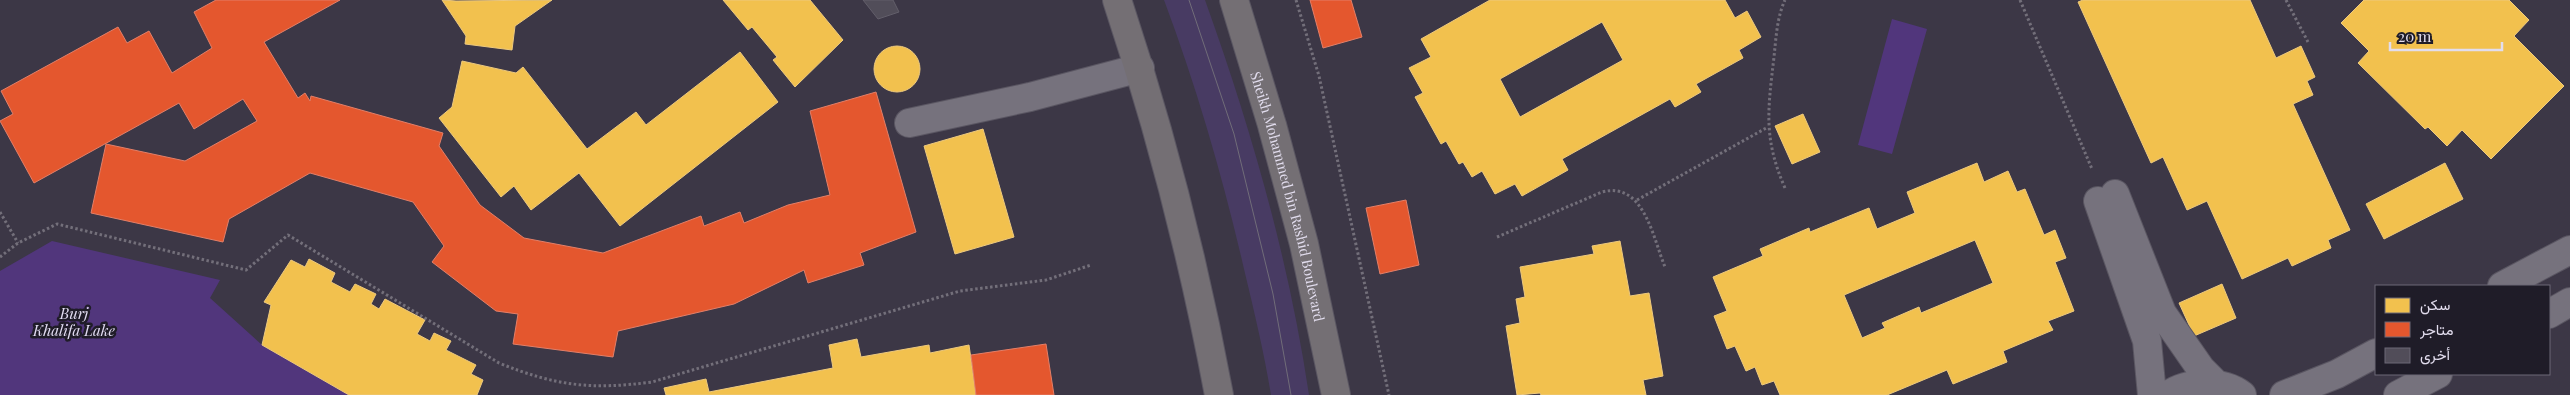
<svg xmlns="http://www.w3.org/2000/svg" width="2570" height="395" font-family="'Playfair Display',Vazirmatn,serif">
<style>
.green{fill:#483b63}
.water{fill:#51367c}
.homes{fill:#f2c14e;stroke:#edc97e;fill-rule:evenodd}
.shops{fill:#e4572e;stroke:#e37f68}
.building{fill:#514d59;stroke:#625e6a}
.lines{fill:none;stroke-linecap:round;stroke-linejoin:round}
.minor-casing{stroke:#5a5662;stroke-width:30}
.major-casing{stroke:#5a5662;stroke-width:30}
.path{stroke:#736f7a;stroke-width:3;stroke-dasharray:2.5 2.5;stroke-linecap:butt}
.minor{stroke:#76727d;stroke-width:28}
.major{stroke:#746f74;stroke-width:28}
.tram{stroke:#716d79;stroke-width:1}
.labels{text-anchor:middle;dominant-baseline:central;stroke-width:5;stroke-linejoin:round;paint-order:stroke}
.street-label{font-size:14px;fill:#e2ddee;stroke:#1f1c28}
.water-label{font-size:15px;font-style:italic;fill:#e2dcf2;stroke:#1f1c28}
</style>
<rect width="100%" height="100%" fill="#3c3746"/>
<path class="green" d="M1164,0H1205C1251,128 1289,260 1309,395H1271C1264,352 1254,311 1244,269C1223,178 1197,88 1164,0Z"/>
<path class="water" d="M1892,19L1927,29L1892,154L1858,145Z
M52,241L220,280L210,298L262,345L349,395H0V271Z"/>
<path class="homes" d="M442,0L456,1L552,0L515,26L512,50L465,44L466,36Z
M723,0H810L843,40L795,87L773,60L777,57L752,27L748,30Z
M1490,0H1725L1735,18L1747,11L1761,37L1739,50L1743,58L1696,84L1701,92L1675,107L1670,99L1562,159L1568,170L1522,196L1515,184L1495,194L1482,171L1472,177L1463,162L1459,164L1446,141L1441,144L1415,97L1423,93L1409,68L1431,57L1421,39ZM1602,22L1623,60L1520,117L1500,79Z
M2083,0H2250L2276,58L2301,46L2315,77L2307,81L2313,95L2293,104L2350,230L2328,240L2331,248L2292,266L2288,258L2242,279L2207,201L2187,210L2163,157L2151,163L2078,2Z
M2364,0H2509L2529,20L2514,36L2564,86L2491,159L2462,130L2447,146L2428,127L2425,129L2358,63L2369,51L2341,23Z
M874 69a23 23 0 1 1 46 0a23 23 0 1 1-46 0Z
M740,52L778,102L620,226L579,173L531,210L514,186L501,197L439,118L452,107L462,61L516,73L523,67L587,149L636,112L646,125Z
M1803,114L1820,152L1792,164L1775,126Z
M983,129L1014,237L955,254L924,146Z
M1977,163L1984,182L2008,171L2017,192L2025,189L2044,235L2055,230L2066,258L2055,262L2074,311L2048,321L2053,330L2003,351L2007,362L1953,384L1947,370L1887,395H1780L1774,381L1762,385L1755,367L1746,371L1735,346L1727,349L1714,316L1727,311L1713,277L1763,256L1760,249L1809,228L1810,232L1869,208L1877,229L1915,213L1907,192ZM1975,240L1993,283L1921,313L1919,307L1882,323L1885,328L1862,338L1844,295Z
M2445,163L2463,199L2384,239L2366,204Z
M1620,241L1630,296L1649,293L1663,376L1643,380L1646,395H1541L1540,393L1517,395L1506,326L1520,323L1516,299L1525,297L1520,267L1594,254L1592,246Z
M309,259L335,273L331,282L350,292L355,284L376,294L371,304L379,309L385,299L425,320L417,334L430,341L434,333L451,341L446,350L476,365L471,374L483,380L477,395H349L262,345L271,305L264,302L291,260L305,267Z
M2222,284L2236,318L2194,336L2179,303Z
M857,339L861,357L929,345L930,353L969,345L976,395H666L664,388L706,379L709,392L833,368L829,345Z"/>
<path class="shops" d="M216,0H340L264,42L298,98L305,93L310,101L311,96L443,133L439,146L480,205L524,238L603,253L701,216L704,226L740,212L744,223L788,205L830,195L810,111L876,92L916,232L860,253L864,265L808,283L804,270L734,304L618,331L613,357L513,344L518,314L496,311L432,262L444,246L413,202L310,173L229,219L223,242L91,213L106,144L185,161L257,121L243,99L194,129L179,103L34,183L0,121L13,114L1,91L118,27L127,43L149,31L172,73L212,48L194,12Z
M1310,0H1351L1362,37L1323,48Z
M1406,200L1419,265L1380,274L1366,208Z
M1046,344L1054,395H976L971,355Z"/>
<path class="building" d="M863,0H893L899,12L878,19Z"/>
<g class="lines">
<defs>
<path id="minor" d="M909,123L1030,97L1140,68
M2115,194L2162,313L2201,369L2217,385
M2098,201L2147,341L2152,395
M2502,286L2570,250
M2549,314L2570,302
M2168,395C2188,381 2222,380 2242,395
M2284,395L2337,374L2376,353
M2398,395L2438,374"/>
<g id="major">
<path d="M1117,0C1160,129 1194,261 1219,395"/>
<path id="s1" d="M1234,0L1272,125L1304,244L1336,395"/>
</g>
</defs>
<use href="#minor" class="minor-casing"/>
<use href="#major" class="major-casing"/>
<path class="path" d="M1296,0L1319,76L1389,395
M2020,0L2092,169
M2286,0L2308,42
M1785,188C1763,138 1768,109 1774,57C1776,38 1777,17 1785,0
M1637,200L1768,127
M0,212L18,243
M1497,237L1602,192C1644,181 1653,238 1665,267
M0,257L18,243L57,224L246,270L288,235L499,363C556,386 591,390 652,382L960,291L1046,280L1091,265"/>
<use href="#minor" class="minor"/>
<use href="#major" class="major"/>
<path class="tram" d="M1189,0L1234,134L1273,294L1291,395"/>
</g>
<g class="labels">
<g class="street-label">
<text stroke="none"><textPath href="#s1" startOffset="204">Sheikh Mohammed bin Rashid Boulevard</textPath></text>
</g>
<g class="water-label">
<text x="74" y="313">Burj<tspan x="74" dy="17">Khalifa Lake</tspan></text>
</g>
</g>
<rect x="2375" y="285" width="175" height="90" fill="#1f1c28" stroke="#6d6977"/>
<rect x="2385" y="298" width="25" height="15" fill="#f2c14e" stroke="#6d6977"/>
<text x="2420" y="310" font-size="15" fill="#e2ddee">سكن</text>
<rect x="2385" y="322" width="25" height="15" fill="#e4572e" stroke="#6d6977"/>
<text x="2420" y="335" font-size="15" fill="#e2ddee">متاجر</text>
<rect x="2385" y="348" width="25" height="15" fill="#514d59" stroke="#6d6977"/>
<text x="2420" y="360" font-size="15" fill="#e2ddee">أخرى</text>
<path d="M2390 42v8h112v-8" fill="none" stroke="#e2ddee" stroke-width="2.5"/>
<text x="2398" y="42" font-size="15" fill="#e2ddee" stroke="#1f1c28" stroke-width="4" paint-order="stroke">20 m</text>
</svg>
